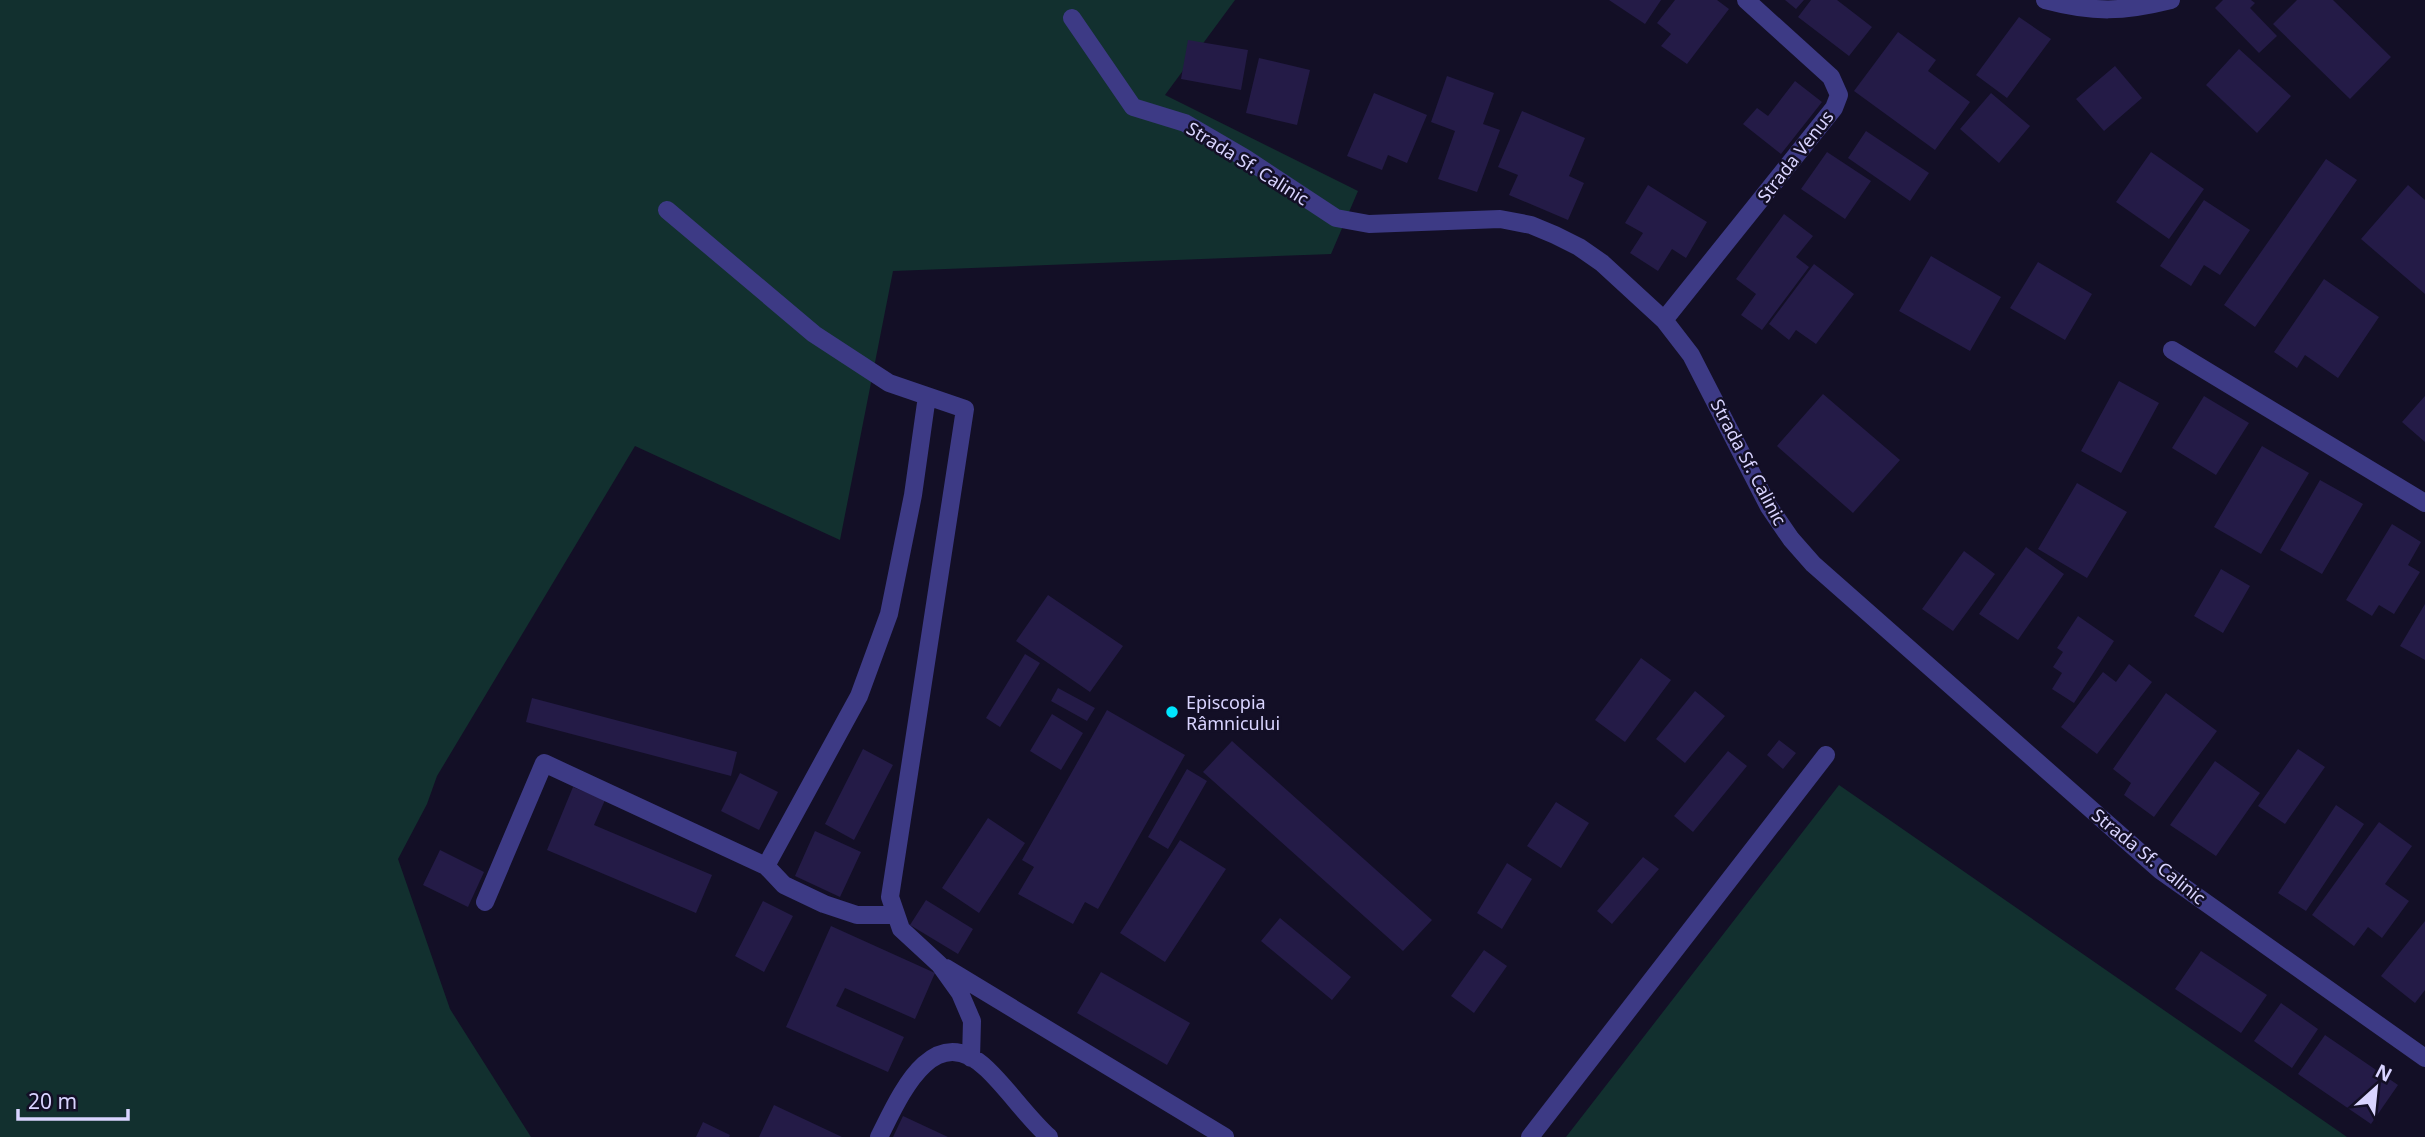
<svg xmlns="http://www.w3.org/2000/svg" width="2425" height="1137" font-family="'Noto Sans',sans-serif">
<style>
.green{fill:#12302f}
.building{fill:#241b47}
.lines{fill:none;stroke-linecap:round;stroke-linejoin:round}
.minor{stroke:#3d3a85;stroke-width:18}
.poi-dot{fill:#00e5ff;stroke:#130f26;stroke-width:2.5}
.labels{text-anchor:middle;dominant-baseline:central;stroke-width:5;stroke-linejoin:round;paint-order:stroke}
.street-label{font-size:18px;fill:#d9d4ff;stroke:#130f26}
.poi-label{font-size:18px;fill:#d9d4ff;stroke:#130f26;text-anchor:start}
</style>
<rect width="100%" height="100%" fill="#130f26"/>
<path class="green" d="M0,0H1235L1165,95L1358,191L1331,254L893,271L840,540L635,446L437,776L427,804L398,859L450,1009L531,1137H0Z
M1839,785L2347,1137H1566Z"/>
<path class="building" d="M1609,0H1661L1645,24Z
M1675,0H1717L1729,9L1687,64L1661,46L1671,34L1657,23Z
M1785,0H1804L1796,9Z
M1811,0H1837L1872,27L1849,56L1798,17Z
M2223,0H2251L2255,3L2250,8L2277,36L2259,53L2215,8Z
M2297,0H2333L2391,57L2350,99L2273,24Z
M2019,17L2051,39L2007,98L1976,75Z
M1898,32L1936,60L1928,71L1970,102L1935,150L1854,91Z
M1188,40L1248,50L1241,90L1181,79Z
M2239,49L2291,96L2257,133L2206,85Z
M1259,58L1310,70L1297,125L1246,113Z
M2115,66L2142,98L2104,131L2076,99Z
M1447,76L1494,93L1483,124L1500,130L1477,192L1438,179L1455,131L1431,122Z
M1795,81L1822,102L1781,154L1743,124L1757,108L1768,116Z
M1374,93L1427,115L1407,163L1388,155L1382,170L1347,156Z
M1991,93L2030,126L1999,163L1960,129Z
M1522,111L1585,138L1569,176L1584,183L1568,220L1509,195L1518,175L1498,167Z
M1866,131L1929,173L1910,201L1848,158Z
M1827,152L1871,181L1845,219L1801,189Z
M2151,152L2204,189L2169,239L2116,202Z
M2326,159L2357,180L2255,327L2224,305Z
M1648,185L1707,222L1686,258L1672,249L1658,271L1630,253L1643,233L1625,223Z
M2408,185L2425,200V294L2361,239Z
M2204,200L2250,230L2220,275L2204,265L2191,286L2160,266Z
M1784,214L1813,236L1796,257L1809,267L1762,330L1741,315L1756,294L1736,279Z
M1931,256L2001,297L1970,351L1899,311Z
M2038,262L2092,294L2065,340L2010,308Z
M1814,264L1854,294L1816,344L1796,330L1789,340L1769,324Z
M2324,279L2379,317L2338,378L2305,355L2297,368L2274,352Z
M2119,381L2159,403L2121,473L2081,451Z
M1823,394L1900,460L1853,513L1777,446Z
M2204,396L2249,423L2216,475L2172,448Z
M2425,396V442L2402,422Z
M2262,446L2309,473L2261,554L2214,527Z
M2320,480L2363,504L2322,574L2280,550Z
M2077,483L2127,512L2087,578L2038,549Z
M2392,524L2421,542L2408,565L2420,572L2394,614L2379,605L2372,616L2346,600Z
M2026,547L2064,574L2018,640L1979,614Z
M1964,551L1995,574L1953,631L1922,609Z
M2221,569L2250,586L2223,633L2194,616Z
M1048,595L1123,646L1090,692L1016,641Z
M2425,604V660L2400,646Z
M2078,616L2114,641L2074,703L2052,689L2062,673L2053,667L2063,652L2057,648Z
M1025,654L1040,663L1000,727L986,718Z
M1641,658L1671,680L1625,742L1595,720Z
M2129,664L2152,682L2097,754L2061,727L2103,672L2116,682Z
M1058,688L1095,708L1087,721L1051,701Z
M1695,691L1725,716L1685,763L1656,739Z
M2166,693L2217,731L2154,817L2124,795L2131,783L2113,769Z
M532,698L737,752L731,776L526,722Z
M1107,710L1185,755L1098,909L1085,902L1073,924L1018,894L1034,867L1022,860Z
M1052,714L1083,733L1061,770L1030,751Z
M1779,740L1796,753L1783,769L1767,755Z
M1232,741L1432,920L1403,951L1203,772Z
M863,749L893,765L854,840L825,824Z
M2298,749L2325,767L2285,824L2258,806Z
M1728,751L1747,766L1693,832L1674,816Z
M2215,761L2260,793L2216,856L2170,825Z
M1187,769L1207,781L1168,849L1148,837Z
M740,773L778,792L759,830L721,811Z
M573,787L605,800L594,825L712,875L696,913L547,850Z
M1556,802L1589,823L1561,868L1527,846Z
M2336,805L2364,824L2306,911L2278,893Z
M988,818L1025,843L979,913L942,888Z
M2379,822L2412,846L2385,884L2409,901L2382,938L2368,927L2354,946L2312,915Z
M815,831L861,852L840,897L795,876Z
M1180,840L1226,869L1165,962L1120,933Z
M440,850L484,872L468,907L423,885Z
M1643,857L1659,869L1612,924L1597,911Z
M1507,863L1532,879L1502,929L1477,913Z
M926,900L973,929L958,954L910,925Z
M763,901L793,916L764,972L735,956Z
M1280,918L1351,977L1332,1000L1261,941Z
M2425,921V990L2415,1003L2381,976Z
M831,926L935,973L915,1019L845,988L836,1006L904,1037L888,1072L786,1027Z
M1484,950L1507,966L1474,1013L1451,996Z
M2201,951L2267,995L2241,1033L2175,989Z
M1101,972L1190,1023L1167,1065L1077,1013Z
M2281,1003L2318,1029L2292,1068L2254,1041Z
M2325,1035L2398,1085L2371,1124L2298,1074Z
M774,1105L842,1137H759Z
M903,1116L948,1137H893Z
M703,1122L730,1135L729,1137H696Z"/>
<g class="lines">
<path class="minor" d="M2045,0C2094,13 2123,12 2171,0
M1072,18L1133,107L1185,123L1245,158L1336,218L1369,224L1500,219L1531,225L1555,235L1579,247L1602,263L1664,320L1691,355L1769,507L1791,539L1813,564L2161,871L2425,1058
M667,210L814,334L889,383L965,409L890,897L901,929L940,965L960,993L972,1021L971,1058
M1664,320L1834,108L1839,95L1831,77L1746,0
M2172,350L2425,503
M766,866L784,885L824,904L857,915H896
M485,902L544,763L766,866L859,696L889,614L913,495L927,396
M946,968L1225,1137
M879,1137C899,1098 932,1017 987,1069C1009,1090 1026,1116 1049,1137
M1530,1137L1826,755"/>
</g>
<circle class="poi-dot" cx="1172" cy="712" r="7"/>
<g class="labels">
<g class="street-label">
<text transform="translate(1795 156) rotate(-52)">Strada Venus</text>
<text transform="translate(1248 163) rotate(32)">Strada Sf. Calinic</text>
<text transform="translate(1749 462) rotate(62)">Strada Sf. Calinic</text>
<text transform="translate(2149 856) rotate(39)">Strada Sf. Calinic</text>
</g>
<g class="poi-label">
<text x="1186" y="702">Episcopia<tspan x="1186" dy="21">Râmnicului</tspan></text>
</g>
</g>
<g transform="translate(2376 1088) rotate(27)" stroke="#130f26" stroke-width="5" paint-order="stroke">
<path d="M0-5L12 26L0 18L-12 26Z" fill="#d9d4ff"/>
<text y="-10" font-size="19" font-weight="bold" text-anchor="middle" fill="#d9d4ff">N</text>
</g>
<path d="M18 1109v10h110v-10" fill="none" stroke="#d9d4ff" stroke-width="3.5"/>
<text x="28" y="1109" font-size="21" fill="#d9d4ff" stroke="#130f26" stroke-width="5" paint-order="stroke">20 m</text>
</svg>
